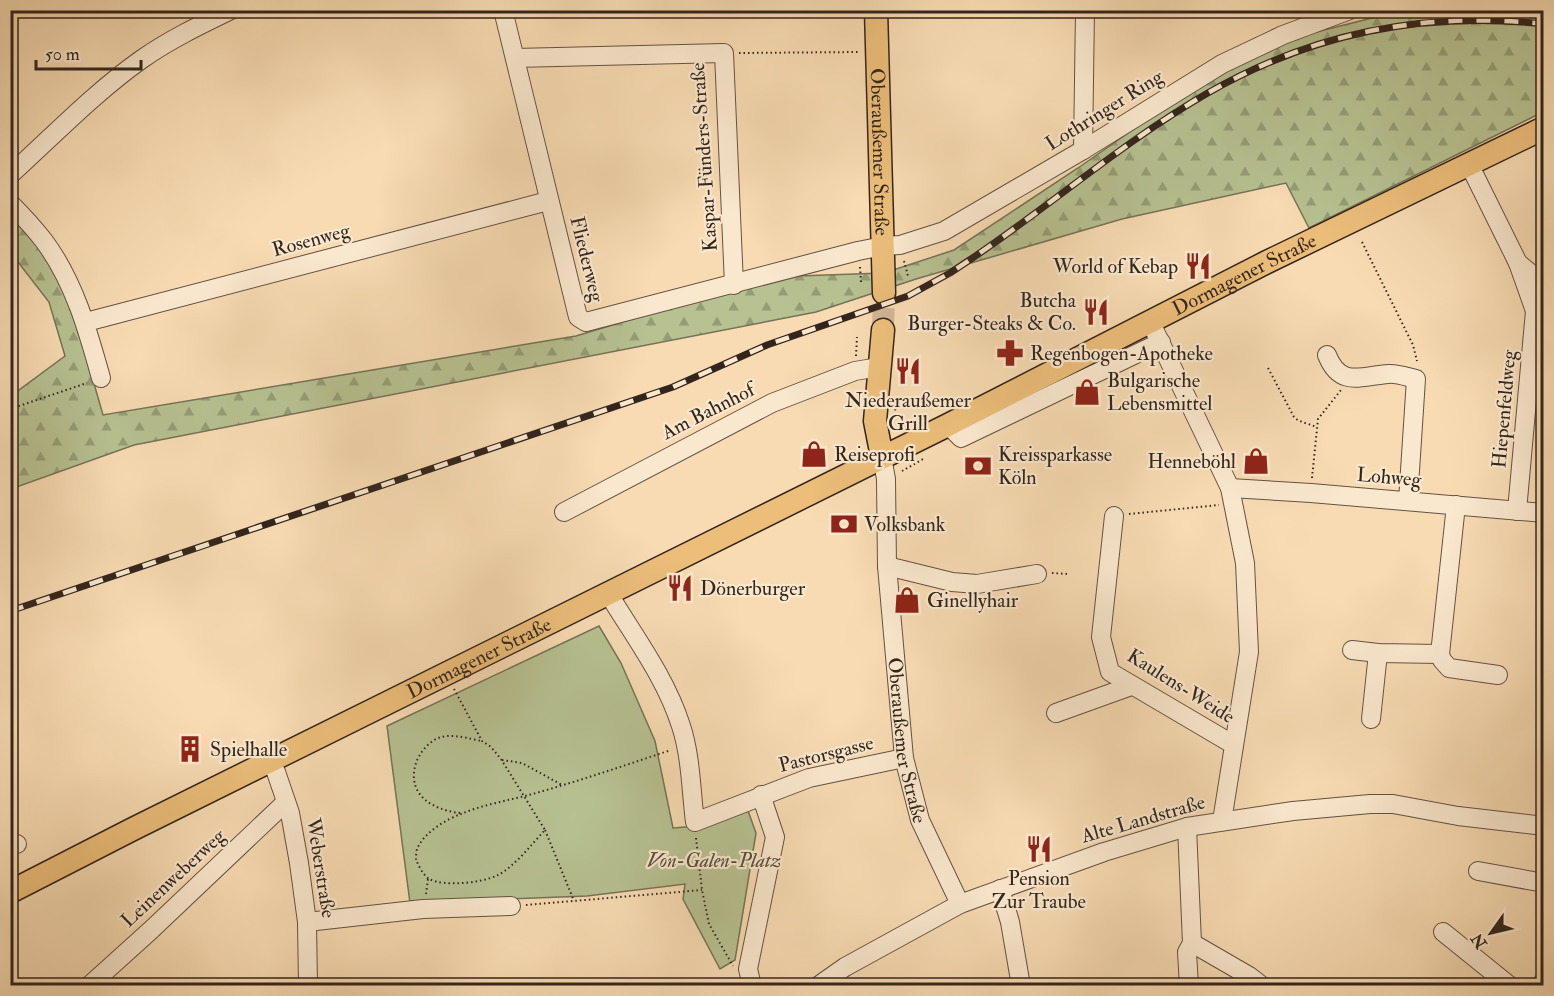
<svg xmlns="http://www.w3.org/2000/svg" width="1554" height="996" font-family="'IM FELL Double Pica',serif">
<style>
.green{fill:#b7c191;stroke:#757356;stroke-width:1.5}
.forest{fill:url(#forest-firs);stroke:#757356;stroke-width:1.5}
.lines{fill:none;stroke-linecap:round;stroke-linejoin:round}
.major-tunnel{stroke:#d1b795;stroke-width:22;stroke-dasharray:22 11;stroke-linecap:butt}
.minor-casing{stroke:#645242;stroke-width:20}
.major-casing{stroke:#33251c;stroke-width:25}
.path{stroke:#33251c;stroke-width:2;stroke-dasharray:1.5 3;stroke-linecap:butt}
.minor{stroke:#fae8ce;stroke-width:18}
.major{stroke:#ecbe7a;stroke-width:22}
.rail-casing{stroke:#33251c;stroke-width:7}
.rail{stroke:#fae8ce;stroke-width:4.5;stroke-dasharray:14;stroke-linecap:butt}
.labels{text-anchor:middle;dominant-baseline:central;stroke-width:4.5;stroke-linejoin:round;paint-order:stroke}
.street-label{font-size:20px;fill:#33251c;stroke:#fae8ce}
.poi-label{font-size:20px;fill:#33251c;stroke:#fae8ce;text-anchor:start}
.park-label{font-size:20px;font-style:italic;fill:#544c39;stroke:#fae8ce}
</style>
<defs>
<pattern id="forest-firs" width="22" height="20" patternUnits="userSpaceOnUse" patternTransform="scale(1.5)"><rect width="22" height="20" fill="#b7c191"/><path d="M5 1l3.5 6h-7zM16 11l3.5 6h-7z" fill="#959d76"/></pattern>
</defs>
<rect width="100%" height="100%" fill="#f8dbb3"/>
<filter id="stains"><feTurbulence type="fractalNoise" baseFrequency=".00333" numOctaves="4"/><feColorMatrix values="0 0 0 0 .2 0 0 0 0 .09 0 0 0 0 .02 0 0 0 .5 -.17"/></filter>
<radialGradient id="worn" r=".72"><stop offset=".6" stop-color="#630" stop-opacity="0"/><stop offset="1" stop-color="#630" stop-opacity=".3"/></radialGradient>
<path class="green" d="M599,626L621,663L655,741L673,828L698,826L747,808L756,833L735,960L720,969L683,899L685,884L587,896L410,903L387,726Z"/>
<path class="forest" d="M1455,10H1524L1543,16V112L1309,228L1286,183L1122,219L916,279L816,312L134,445L11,489V396L65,356L49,302L11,253V214L50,259L75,317L103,415L576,336L729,290L797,276L884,273L954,250L1078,168L1216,72L1280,41L1392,13Z"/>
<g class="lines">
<path class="major-tunnel" d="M883,330L884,293"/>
<defs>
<g id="minor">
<path d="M503,10L578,317L586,322L858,251L883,246L900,245L944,231L1083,150L1222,64L1283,35L1350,10"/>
<path d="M515,58L724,53L734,285"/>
<path d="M1083,150L1085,10"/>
<path d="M1469,164L1518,263L1535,277L1544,279"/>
<path d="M10,175C53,136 94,93 142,59C169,40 200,25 231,10"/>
<path d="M10,203C22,215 34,228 44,241C74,281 88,331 101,378"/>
<path d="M1518,263L1535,311"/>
<path d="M1150,321L1230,488L1245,563L1249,652L1222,821"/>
<path d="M86,322L548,201"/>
<path d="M1327,355C1340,388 1361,376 1388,374C1397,373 1407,377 1416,379L1408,501"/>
<path d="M948,425L961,438L1161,342"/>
<path id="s1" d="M882,457L886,479L887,566L904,758L920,820L960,904"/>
<path d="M1230,488L1311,493L1544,513"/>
<path d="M1456,505L1440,654L1442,660L1449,668L1498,675"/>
<path d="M1517,511L1535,311L1544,297"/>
<path d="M564,512L772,403L855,371L879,367"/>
<path d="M1114,516L1101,637L1110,672L1234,745"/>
<path d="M887,566L952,582L977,584L1037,574"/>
<path d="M608,593C634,636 666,678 681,726C691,756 691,791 695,822L809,778L904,758"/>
<path d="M1352,650L1378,653L1440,654"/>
<path d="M1056,713L1131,686"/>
<path d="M1371,719L1378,653"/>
<path d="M270,761L276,772L290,813L299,863L307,922L308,986"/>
<path d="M1187,827L1192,943L1187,952L1189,986"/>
<path d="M10,844H17"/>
<path d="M1478,871L1544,883"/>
<path d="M1000,889L1010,922L1021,986"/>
<path d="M307,922L423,909L511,906"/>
<path d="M1443,932L1510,986"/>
<path d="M1192,943L1249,976L1262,986"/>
<path d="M89,986L151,930L286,802"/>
<path d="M752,986L748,969L775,837L761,795"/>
<path d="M818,986L845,967L960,904L1104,852L1187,827L1293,811L1370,804H1393L1458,816L1544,826"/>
<path d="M1540,986L1544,981"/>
</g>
<g id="major">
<path id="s2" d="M876,10L884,293"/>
<path d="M882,457L875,421L883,330"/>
<path id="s3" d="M10,892L133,829L948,425L1267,262L1544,128"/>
</g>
</defs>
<use href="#minor" class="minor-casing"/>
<use href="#major" class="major-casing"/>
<path class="path" d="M739,53L859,52
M1362,242L1413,345L1417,361
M904,261L908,276
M860,267L861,282
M856,356L857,337
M1268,368L1294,417C1300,423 1308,423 1316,427
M10,409L87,383
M895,409L899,418
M902,471L923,459
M1312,478L1318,419L1341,390
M1129,514L1219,505
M1052,573L1068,574
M454,689L482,741L491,747L501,759L545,830C532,844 515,866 498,875C482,883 445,887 429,879C423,875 419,866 416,860C416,856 416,850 418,847C425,832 447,819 461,814C484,804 512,800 536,793C582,780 626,765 671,750
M502,760L522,763L562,785
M460,813C433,810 406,795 416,763C419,754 427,744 436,739C450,732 469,739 482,741
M545,830L574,901
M696,838L702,890L709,924L733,966
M426,894L428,879
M526,905L702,890"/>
<use href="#minor" class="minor"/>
<use href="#major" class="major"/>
<defs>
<path id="rail" d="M10,611L673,387L767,345L908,296L950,273L971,259C1050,206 1123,142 1206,94C1312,33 1422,11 1544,24"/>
</defs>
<use href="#rail" class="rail-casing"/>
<use href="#rail" class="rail"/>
</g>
<defs>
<symbol id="restaurant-bare" viewBox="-9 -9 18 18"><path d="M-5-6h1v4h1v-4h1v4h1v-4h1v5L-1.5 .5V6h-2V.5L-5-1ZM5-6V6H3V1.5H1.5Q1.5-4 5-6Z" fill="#8f2418" stroke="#fae8ce" stroke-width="2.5" paint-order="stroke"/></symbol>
<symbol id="pharmacy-bare" viewBox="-9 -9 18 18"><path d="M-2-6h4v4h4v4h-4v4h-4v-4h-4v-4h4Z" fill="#8f2418" stroke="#fae8ce" stroke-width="2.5" paint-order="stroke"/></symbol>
<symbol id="shop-bare" viewBox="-9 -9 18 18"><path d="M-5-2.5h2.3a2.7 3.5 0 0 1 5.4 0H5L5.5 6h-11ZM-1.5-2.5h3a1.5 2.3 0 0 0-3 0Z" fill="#8f2418" stroke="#fae8ce" stroke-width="2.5" paint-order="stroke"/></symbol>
<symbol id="bank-bare" viewBox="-9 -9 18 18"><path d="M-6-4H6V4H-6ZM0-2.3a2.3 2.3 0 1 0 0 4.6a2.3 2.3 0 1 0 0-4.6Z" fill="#8f2418" stroke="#fae8ce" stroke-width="2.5" paint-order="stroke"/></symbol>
<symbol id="building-bare" viewBox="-9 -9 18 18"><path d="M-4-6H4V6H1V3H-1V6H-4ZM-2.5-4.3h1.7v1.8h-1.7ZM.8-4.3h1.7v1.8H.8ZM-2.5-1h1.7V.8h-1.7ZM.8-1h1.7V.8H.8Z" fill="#8f2418" stroke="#fae8ce" stroke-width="2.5" paint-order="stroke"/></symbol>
</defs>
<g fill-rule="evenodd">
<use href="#restaurant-bare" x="1179" y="247" width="38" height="38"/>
<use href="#restaurant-bare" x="1077" y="293" width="38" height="38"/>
<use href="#pharmacy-bare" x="991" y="334" width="38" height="38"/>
<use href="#restaurant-bare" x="889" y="352" width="38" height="38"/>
<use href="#shop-bare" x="1068" y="373" width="38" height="38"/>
<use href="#shop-bare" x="795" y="435" width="38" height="38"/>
<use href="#shop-bare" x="1237" y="442" width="38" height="38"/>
<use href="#bank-bare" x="959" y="447" width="38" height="38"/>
<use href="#bank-bare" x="825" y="505" width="38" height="38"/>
<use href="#restaurant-bare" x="661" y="569" width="38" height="38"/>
<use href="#shop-bare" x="888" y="581" width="38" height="38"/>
<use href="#building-bare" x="171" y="730" width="38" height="38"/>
<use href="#restaurant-bare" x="1020" y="830" width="38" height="38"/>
</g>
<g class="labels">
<g class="street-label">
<text transform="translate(1104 110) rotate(-32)">Lothringer Ring</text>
<text stroke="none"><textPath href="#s2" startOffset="142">Oberaußemer Straße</textPath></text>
<text transform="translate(704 157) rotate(-94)">Kaspar-Fünders-Straße</text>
<text transform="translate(311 240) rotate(-15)">Rosenweg</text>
<text transform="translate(587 259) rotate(76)">Fliederweg</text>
<text stroke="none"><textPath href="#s3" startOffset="1380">Dormagener Straße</textPath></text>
<text transform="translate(1504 409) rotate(-85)">Hiepenfeldweg</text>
<text transform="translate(708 411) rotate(-27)">Am Bahnhof</text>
<text transform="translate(1389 477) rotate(5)">Lohweg</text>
<text stroke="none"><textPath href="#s3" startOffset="524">Dormagener Straße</textPath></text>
<text transform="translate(1181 686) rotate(32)">Kaulens-Weide</text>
<text stroke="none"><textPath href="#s1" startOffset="285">Oberaußemer Straße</textPath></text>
<text transform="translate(826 754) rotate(-14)">Pastorsgasse</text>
<text transform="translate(1143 819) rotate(-16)">Alte Landstraße</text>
<text transform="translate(321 868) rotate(81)">Weberstraße</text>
<text transform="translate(173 878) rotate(-43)">Leinenweberweg</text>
</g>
<g class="poi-label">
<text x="1178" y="266" text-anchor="end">World of Kebap</text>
<text x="1076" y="300" text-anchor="end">Butcha<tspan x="1076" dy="23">Burger-Steaks &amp; Co.</tspan></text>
<text x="1030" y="353">Regenbogen-Apotheke</text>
<text x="1107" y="380">Bulgarische<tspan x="1107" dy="23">Lebensmittel</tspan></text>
<text x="908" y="400" text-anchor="middle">Niederaußemer<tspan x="908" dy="23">Grill</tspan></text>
<text x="834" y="454">Reiseprofi</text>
<text x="998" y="454">Kreissparkasse<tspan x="998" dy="23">Köln</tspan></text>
<text x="1236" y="461" text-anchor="end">Henneböhl</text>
<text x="864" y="524">Volksbank</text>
<text x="700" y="588">Dönerburger</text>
<text x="927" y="600">Ginellyhair</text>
<text x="210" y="749">Spielhalle</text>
<text x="1039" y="878" text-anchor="middle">Pension<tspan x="1039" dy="23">Zur Traube</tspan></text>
</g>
<g class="park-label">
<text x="714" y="860">Von-Galen-Platz</text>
</g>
</g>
<rect width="1554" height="996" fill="none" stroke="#f8dbb3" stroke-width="36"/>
<rect x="12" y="12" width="1530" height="972" fill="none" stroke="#33251c" stroke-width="3"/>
<rect x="18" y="18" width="1518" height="960" fill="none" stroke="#33251c" stroke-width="1.5"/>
<g transform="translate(1491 933) rotate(236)" stroke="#fae8ce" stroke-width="4.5" paint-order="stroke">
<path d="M0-4.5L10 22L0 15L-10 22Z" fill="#33251c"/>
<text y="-9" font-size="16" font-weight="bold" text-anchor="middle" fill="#33251c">N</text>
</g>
<path d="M36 60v9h105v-9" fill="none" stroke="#33251c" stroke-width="3"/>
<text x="45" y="60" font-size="18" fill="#33251c" stroke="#fae8ce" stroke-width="4.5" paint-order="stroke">50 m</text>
<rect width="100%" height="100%" filter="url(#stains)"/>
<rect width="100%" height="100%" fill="url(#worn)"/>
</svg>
